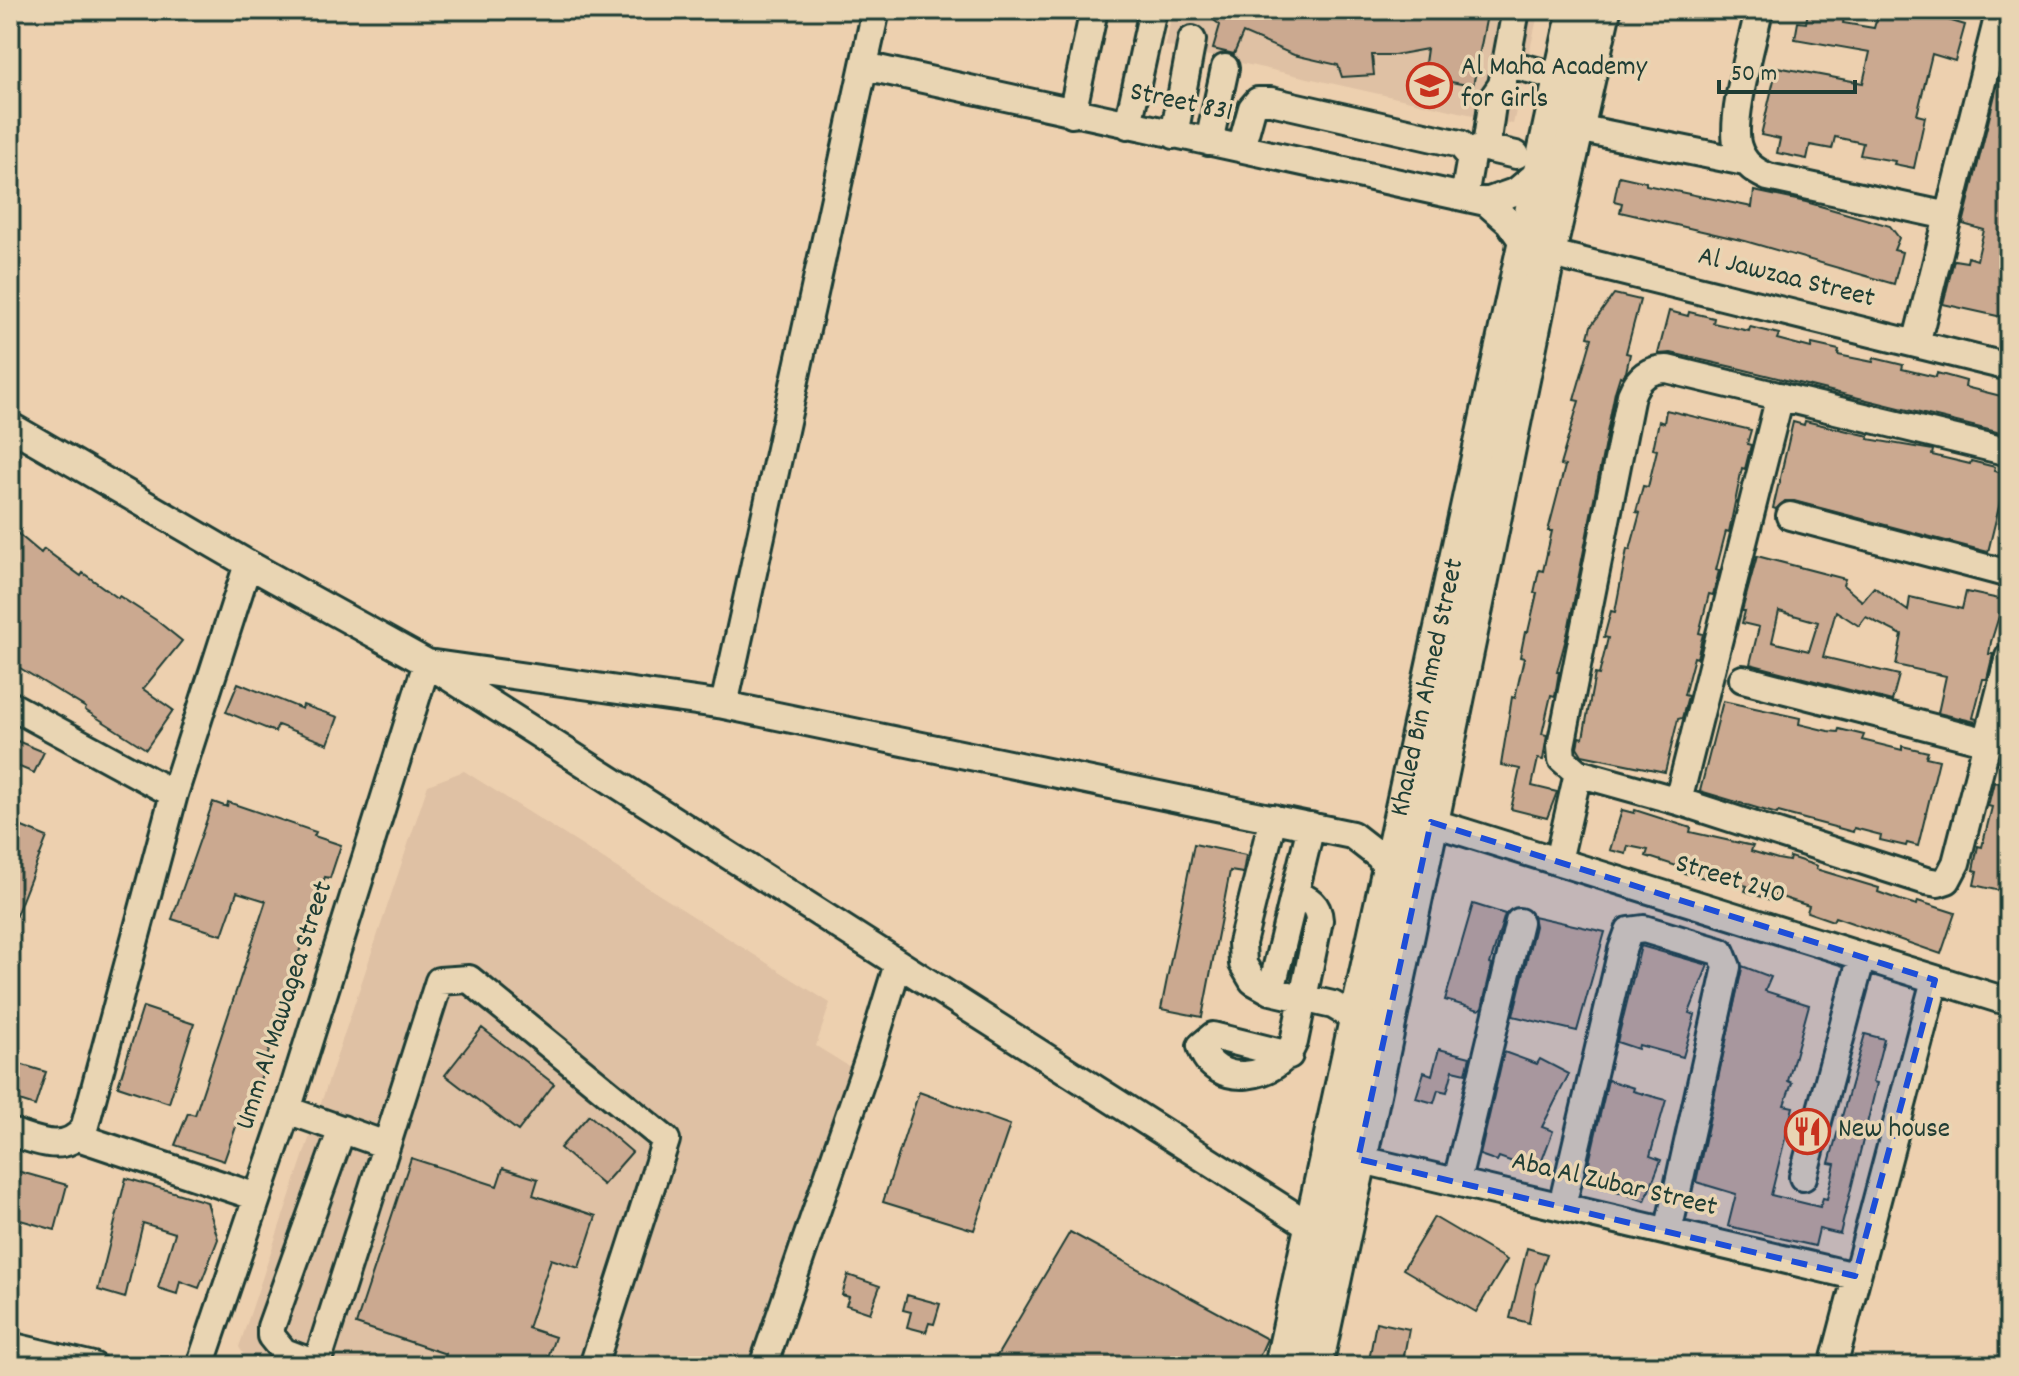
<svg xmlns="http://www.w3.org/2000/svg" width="2019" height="1376" font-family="Dekko,sans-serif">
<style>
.built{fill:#dfc1a4}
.building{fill:#cba990;stroke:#1f3d34;stroke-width:2;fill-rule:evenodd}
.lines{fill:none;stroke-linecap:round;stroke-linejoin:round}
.minor-casing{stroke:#1f3d34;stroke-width:32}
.major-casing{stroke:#1f3d34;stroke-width:40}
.minor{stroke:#e9d5b3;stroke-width:26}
.major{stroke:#e9d5b3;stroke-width:34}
.marked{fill:#1d4ed8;fill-opacity:0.2;stroke:#1d4ed8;stroke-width:6;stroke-dasharray:16 10;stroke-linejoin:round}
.labels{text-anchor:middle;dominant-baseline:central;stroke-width:7;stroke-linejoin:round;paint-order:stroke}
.poi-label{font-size:28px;fill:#1f3d34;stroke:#e9d5b3;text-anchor:start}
.street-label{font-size:28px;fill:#1f3d34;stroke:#e9d5b3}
</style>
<rect width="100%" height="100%" fill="#edd0af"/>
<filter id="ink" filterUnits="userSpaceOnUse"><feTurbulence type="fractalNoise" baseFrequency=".0125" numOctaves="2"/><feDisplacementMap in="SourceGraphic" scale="16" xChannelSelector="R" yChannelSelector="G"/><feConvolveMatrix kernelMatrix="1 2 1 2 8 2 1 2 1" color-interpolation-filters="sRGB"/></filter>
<g filter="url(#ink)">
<path class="built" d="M1173,10H1539L1513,124L1165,46Z
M464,771L830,1003L816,1046L850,1067L751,1366H251L239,1347L428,785Z"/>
<path class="building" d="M1219,10H1488L1473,86L1423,77L1427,49L1394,55H1372L1374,75L1342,77L1338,65L1294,55L1243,33L1234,54L1213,49L1220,25L1210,17Z
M1879,10H1940L1938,17L1965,25L1955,61L1932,54L1917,115L1925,117L1914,168L1894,164L1895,161L1860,155L1863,143L1835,137L1832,149L1810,145L1807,159L1777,153L1780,139L1761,135L1777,67L1863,83L1870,52L1795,39L1798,22L1806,23L1808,12L1844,18L1843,23L1874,28Z
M2008,42L2009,94L1999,134L2009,136V284L2002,317L1943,304L1954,260L1967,262L1968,257L1977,260L1984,230L1963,224Z
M1619,176L1646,182V185L1752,207L1754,191L1806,202L1890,226L1899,238L1894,250L1902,252L1894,284L1745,241L1620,212L1622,203L1614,201Z
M1614,294L1640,300L1626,353L1630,354L1626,372L1622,377L1620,376L1615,392L1568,631L1557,672H1559L1555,696L1551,695L1542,734L1547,735L1543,760L1538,759L1532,786L1557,792L1547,818L1511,809L1520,769L1501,765L1512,697L1515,698L1524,658L1520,657L1525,632H1528L1537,593H1534L1539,570L1543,571L1552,531H1548L1565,466L1560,465L1579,401L1574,400L1592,338L1588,337L1591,326Z
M1669,311L1688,316L1689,312L1714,318L1713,323L1749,331L1750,327L1779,334L1777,339L1811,348L1812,344L1839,350L1838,355L1873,362L1874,358L1903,365L1902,369L1936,377L1937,373L1966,381L1965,387L2009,398L2001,433L1737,368L1671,353L1658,354Z
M1666,410L1751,430L1747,444L1751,445L1745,469L1742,468L1729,532L1726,531L1716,570L1719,571L1713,595L1709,594L1699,633L1703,634L1697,658L1694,657L1684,695L1688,696L1682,718L1678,719L1665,772L1582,755L1577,747L1579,737L1583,738L1595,674L1599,675L1608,638L1604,637L1611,611L1615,612L1627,549L1630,550L1640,513L1636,512L1643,486L1648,487L1657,450L1653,449L1659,421L1664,423Z
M1805,421L1869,436L1868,439L1933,450L1932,455L1970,464L1971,461L1995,467L1994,471L2007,474L1988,552L1794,501H1785L1776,509L1773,508L1793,422L1804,425Z
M10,527L41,553L44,549L81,576L83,573L118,598L119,596L156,620L182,641L143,689L173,710L146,749L85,710L86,708L10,662Z
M1757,556L1845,579L1843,585L1862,601L1874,587L1908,611L1910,597L1962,609L1966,592L2004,600L1991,642L1989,654H1993L1987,679H1983L1973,718L1977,719L1976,722L1938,713L1946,676L1896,665L1902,635L1866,617L1859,626L1836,611L1823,657L1899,675L1892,701L1750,664L1759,627L1742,623L1745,611H1742ZM1779,611L1818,622L1809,651L1772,642Z
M238,683L302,709L303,705L338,717L328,744L278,725L275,732L226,712Z
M1723,701L1800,718L1799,724L1828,731L1838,732L1839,729L1864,735L1862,740L1902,750V746L1928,752L1926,757L1939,760L1918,846L1907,843L1906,846L1880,840L1881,835L1854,828L1853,832L1778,812L1777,814L1700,791Z
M10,738L44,752L34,773L10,763Z
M1994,782L2009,786V893L1974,885L1977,871L1973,870L1978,846L1982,847L1992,807L1988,806Z
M213,802L227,807L228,802L316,832L314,836L341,845L330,878L325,877L309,920L257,1090L244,1123L238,1121L224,1161L175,1145L188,1113L195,1115L266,901L237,892L222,935L172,919Z
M1622,810L1634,813L1635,810L1691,828L1690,832L1753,846L1751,851L1778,859L1789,861L1790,857L1817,866L1816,869L1879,888L1878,892L1900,900L1917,905L1918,901L1955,913L1941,954L1835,917L1833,921L1807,912L1809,906L1775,895L1773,901L1745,891L1747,886L1711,876L1710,879L1684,873L1686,869L1646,856L1648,850L1628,846L1626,854L1610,850Z
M10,822L47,837L11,928H10Z
M1194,844L1246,855L1243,873L1230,871L1202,1017L1161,1009Z
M1473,904L1505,914L1490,964L1492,965L1482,1008L1479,1010L1445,1000Z
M1533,916L1605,932L1577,1031L1513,1016L1535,926Z
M1641,946L1708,965L1689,1013L1695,1015L1683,1057L1639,1045L1638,1049L1617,1042Z
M1742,966L1771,977L1765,991L1809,1005L1788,1081L1792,1083L1784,1105L1793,1107L1771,1195L1820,1207L1823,1198L1827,1199L1835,1164L1829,1163L1865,1034L1884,1039L1873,1082L1877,1083L1840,1234L1819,1229L1815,1246L1728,1226L1736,1194L1696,1182Z
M143,1007L194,1024L169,1103L118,1086Z
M482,1028L554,1084L518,1131L445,1075Z
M1439,1049L1470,1057L1466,1073L1453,1070L1447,1092L1438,1090L1434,1103L1416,1098L1424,1072L1432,1075Z
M1504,1052L1537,1064L1540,1059L1569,1074L1542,1127L1553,1131L1538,1171L1499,1157L1497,1161L1480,1155Z
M10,1061L46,1072L35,1106L10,1098Z
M1608,1080L1634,1088L1633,1091L1666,1100L1650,1156L1661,1160L1645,1201L1585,1180Z
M919,1092L1010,1125L974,1230L883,1202Z
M589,1115L632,1152L603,1185L560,1148Z
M411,1158L497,1186L503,1168L538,1179L533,1195L596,1216L579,1268L551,1259L528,1328L555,1337L545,1366H442L446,1354L356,1324Z
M10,1169L67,1185L55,1230L10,1217Z
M126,1178L207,1202L218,1239L199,1288L180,1281L177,1294L158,1288L175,1233L143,1223L125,1298L98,1290Z
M1434,1217L1507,1260L1476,1312L1403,1269Z
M1070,1232L1267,1339L1255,1366H991Z
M1527,1248L1547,1254L1535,1289L1529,1323L1510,1318Z
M848,1275L880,1286L870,1313L846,1305L849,1297L842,1295Z
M907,1295L940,1304L934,1324L929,1323L926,1332L907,1327L911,1312L903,1310Z
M1376,1322L1409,1329L1402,1366H1368Z"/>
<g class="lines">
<defs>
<path id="minor" d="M1759,10C1753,41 1729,120 1738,147C1743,163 1754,171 1768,177L1948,216
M1506,63L1562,78
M864,66L1486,202L1509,222L1526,246
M1072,114L1094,10
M1128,125L1153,10
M1577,128L1745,162
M1174,135L1192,40
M1209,142L1225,68
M1486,147L1493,98L1502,85L1516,10
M1241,148L1252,108L1258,101H1271L1460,144L1471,157L1464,197
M1470,153L1481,147L1516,155
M1486,202L1517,191L1542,170
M1548,253L2009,367
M1916,344L2000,10
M10,426L248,564L427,663L724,705L1352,835L1379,856L1389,871
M2009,452L1667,369C1649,369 1638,377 1631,395L1561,746L1562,759L1578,773L1678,801L1926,881L1938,883L1947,880L1956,863L2009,657
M1790,516L2009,574
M1743,679L1988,742
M10,705L174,794
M724,705L876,10
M1678,801L1780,396
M1273,818L1242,943L1243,964L1253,981L1271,991L1333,1005L1357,1019
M1431,822L2009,1002
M1558,861L1578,773
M1271,991L1311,826
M1289,1055L1213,1036L1201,1046C1214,1090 1279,1080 1294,1042L1319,920C1318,904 1309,899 1295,894
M287,1110L386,1145
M10,1132C36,1140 64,1155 84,1129L174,794L248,564
M78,1137L257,1197
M1358,1159L1855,1276
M1803,1177L1862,956
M1457,1181L1519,922
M1562,1206L1622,950L1629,931L1644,929L1721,952L1727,967L1668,1232
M10,1346L93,1366
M316,1364L284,1352L271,1336V1327L342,1129
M200,1366L287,1110L427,663L1312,1227
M316,1366L439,981L469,979L666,1140L593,1366
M763,1366L870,1055L898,964
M1833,1366L1935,980"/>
<g id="major">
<path id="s1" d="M1282,1366L1576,10"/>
<path d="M1315,1366L1431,822L1548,253L1603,10"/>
</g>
</defs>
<use href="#minor" class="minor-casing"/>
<use href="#major" class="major-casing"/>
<use href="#minor" class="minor"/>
<use href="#major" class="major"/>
</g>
</g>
<path class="marked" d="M1431,822L1935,980L1855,1276L1358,1159Z"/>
<defs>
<symbol id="school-ring" viewBox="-11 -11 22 22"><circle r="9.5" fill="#e9d5b3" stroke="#c8321e" stroke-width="1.5"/><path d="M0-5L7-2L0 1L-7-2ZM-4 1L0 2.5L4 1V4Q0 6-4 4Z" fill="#c8321e"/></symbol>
<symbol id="restaurant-ring" viewBox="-11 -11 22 22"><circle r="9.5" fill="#e9d5b3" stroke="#c8321e" stroke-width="1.5"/><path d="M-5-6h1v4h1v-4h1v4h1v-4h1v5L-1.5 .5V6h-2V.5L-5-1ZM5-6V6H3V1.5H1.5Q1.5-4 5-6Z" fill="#c8321e"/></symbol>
</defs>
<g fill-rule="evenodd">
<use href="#school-ring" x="1404" y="60" width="51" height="51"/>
<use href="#restaurant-ring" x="1782" y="1106" width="51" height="51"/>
</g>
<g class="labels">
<g class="poi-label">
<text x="1461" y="69">Al Maha Academy<tspan x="1461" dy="32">for Girls</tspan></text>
<text x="1838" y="1131">New house</text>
</g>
<g class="street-label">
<text transform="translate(1181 104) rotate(12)">Street 831</text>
<text transform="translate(1786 279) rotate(14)">Al Jawzaa Street</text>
<text stroke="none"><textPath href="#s1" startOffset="694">Khaled Bin Ahmed Street</textPath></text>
<text transform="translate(1730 881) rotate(17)">Street 240</text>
<text transform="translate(286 1006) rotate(-72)">Umm Al Mawagea Street</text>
<text transform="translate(1614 1186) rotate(13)">Aba Al Zubar Street</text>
</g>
</g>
<rect width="2019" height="1376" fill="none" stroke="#e9d5b3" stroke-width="40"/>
<rect x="20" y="20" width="1979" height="1336" fill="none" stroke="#1f3d34" stroke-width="3" filter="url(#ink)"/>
<path d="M1719 80v12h136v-12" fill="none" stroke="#1f3d34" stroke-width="4"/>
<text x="1731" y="80" font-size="24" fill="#1f3d34" stroke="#e9d5b3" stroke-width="6" paint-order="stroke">50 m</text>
</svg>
